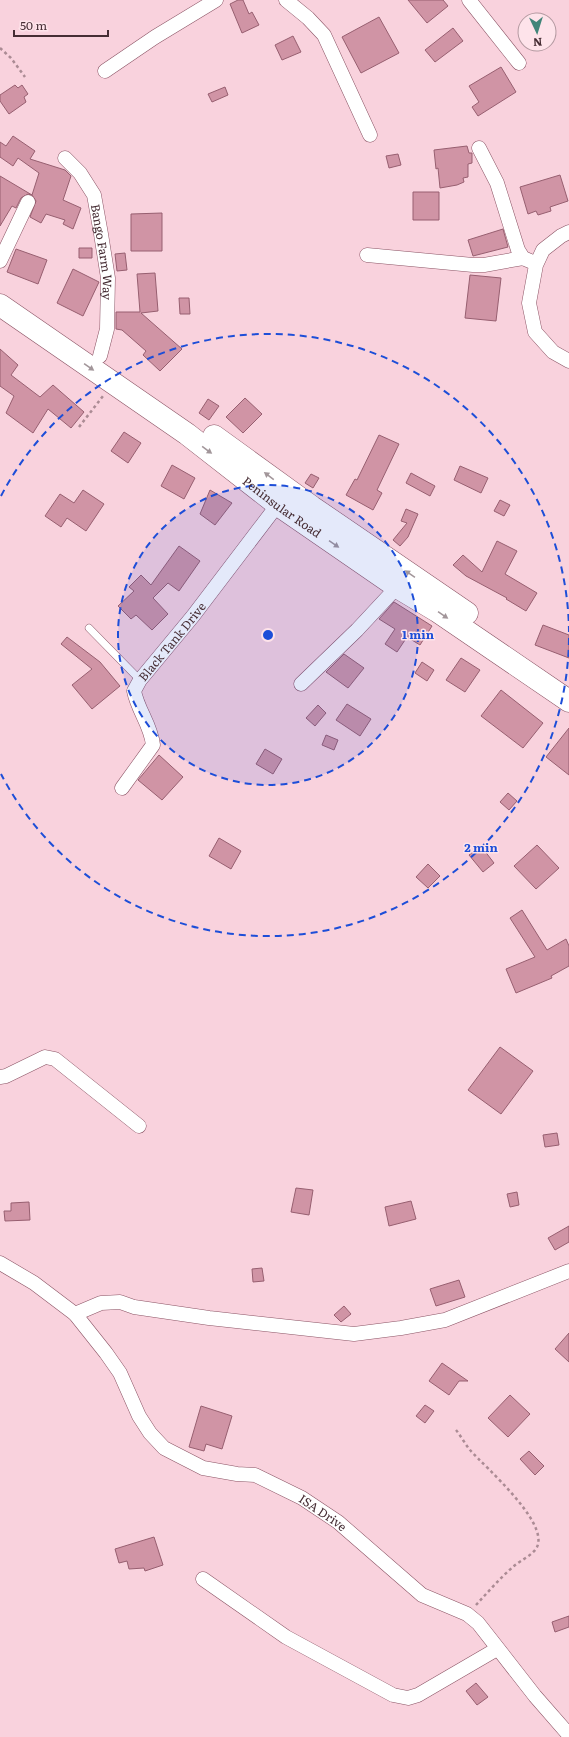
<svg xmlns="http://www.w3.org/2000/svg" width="569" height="1737" font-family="Literata,serif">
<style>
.building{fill:#d094a5;stroke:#975f70}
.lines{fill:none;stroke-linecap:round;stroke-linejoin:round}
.service-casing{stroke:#8b5465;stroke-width:8}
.minor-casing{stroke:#8b5465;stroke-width:15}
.primary-casing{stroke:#8b5465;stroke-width:23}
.path{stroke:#ab8b94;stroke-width:2.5;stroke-dasharray:3 3;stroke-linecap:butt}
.service{stroke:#fff;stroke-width:7}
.minor{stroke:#fff;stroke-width:14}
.primary{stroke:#fff;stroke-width:22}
.oneway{fill:#a2969a}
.ring{fill:none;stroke:#1d4ed8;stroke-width:2;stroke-dasharray:7 5}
.labels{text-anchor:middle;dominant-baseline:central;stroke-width:3;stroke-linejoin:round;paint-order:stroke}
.street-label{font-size:12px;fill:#462d34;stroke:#fee3ea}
.centre{fill:#1d4ed8;stroke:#fee3ea;stroke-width:2}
.ring-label{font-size:12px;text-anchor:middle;font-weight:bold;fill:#1d4ed8;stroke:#fee3ea;stroke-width:3;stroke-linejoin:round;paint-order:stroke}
</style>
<rect width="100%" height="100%" fill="#f9d2dd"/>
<path class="building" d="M238,0H243L249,14L252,12L259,25L242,33L230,4Z
M408,0H443L448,6L427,23Z
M379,17L399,53L361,73L342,37Z
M453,28L463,41L435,62L425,50Z
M293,36L301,52L282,60L275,45Z
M501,67L516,92L478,116L472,107L479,102L469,86Z
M15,85L18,88L22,85L28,94L24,97L26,102L9,114L0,101V95Z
M225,87L228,95L212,102L208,94Z
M13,136L35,151L30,159L65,170L71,176L63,200L81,208L73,229L63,224L65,220L46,214L41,223L30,217L36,201L32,195L28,194L21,198L16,208L12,206L0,226V176L32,195L39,173L18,158L13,166L0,157V142L6,146Z
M467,146L469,153H472V163L468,164V177L463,178L464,182L457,185L440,188L438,168L436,169L434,150Z
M398,154L401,165L389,168L386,156Z
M560,175L568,201L550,207L551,211L538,215L536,211L528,214L520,187Z
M413,192H439V220H413Z
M162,213V251H131V214Z
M503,229L508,247L473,256L468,240Z
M79,248H92V258H79Z
M16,249L47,260L38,284L7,272Z
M125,253L127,270L117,271L115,254Z
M73,269L99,282L83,316L57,303Z
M155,273L158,311L141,313L182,349L160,371L143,355L146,351L122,330L116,329V312H140L137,274Z
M470,275L501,278L496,321L465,318Z
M179,298H189L190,314H180Z
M0,349L18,365L11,375L40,397L53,385L84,412L71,428L48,409L33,433L6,413L14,396L0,386Z
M245,398L262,414L243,433L226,417Z
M208,399L219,406L209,420L199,413Z
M124,432L141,443L128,463L111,451Z
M379,435L399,444L377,490L382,493L373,510L346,495L355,479L357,480Z
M172,465L195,478L184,499L161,486Z
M460,466L488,478L481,493L454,480Z
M411,473L435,486L430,496L406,483Z
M311,474L319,478L313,488L305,483Z
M83,490L104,504L86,531L67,518L61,527L45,516L60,494L74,503Z
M210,490L232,503L215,525L200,514Z
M500,500L510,505L504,516L494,511Z
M406,509L418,514L408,537L400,546L393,540L407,523L401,521Z
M497,541L517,551L505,574L537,593L526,611L506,599L507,598L466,576L453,565L463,555L482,572Z
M179,546L200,561L179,591L168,583L153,598L168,614L152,630L136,615L131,619L118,606L134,591L129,587L141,575L151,585Z
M394,602L432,626L420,645L407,637L397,652L385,644L395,629L379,619Z
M543,625L569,635V658L535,645Z
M67,637L100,662L120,686L92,709L72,685L92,669L61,644Z
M344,654L364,668L348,688L326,672Z
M461,658L480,670L465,692L446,680Z
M422,662L434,670L427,681L415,673Z
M501,690L543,723L523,748L481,716Z
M347,704L371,719L360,736L336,720Z
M318,705L326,713L315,726L306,718Z
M569,728V775L546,757Z
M326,735L338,740L334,750L322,745Z
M265,749L282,759L273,774L256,764Z
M159,755L183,777L162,800L138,780Z
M508,793L517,801L509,810L500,802Z
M219,838L241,851L231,869L209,856Z
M537,845L559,868L536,889L514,866Z
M481,846L494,863L483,872L469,855Z
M428,864L440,876L428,888L416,877Z
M522,910L547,950L566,939L569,946V966L551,976L552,978L516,993L506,969L535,957L510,918Z
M500,1047L533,1071L501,1114L468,1090Z
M557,1133L559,1145L545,1147L543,1135Z
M296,1188L313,1190L309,1215L291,1212Z
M517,1192L519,1205L510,1207L507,1194Z
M411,1201L416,1219L389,1226L385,1207Z
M29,1202L30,1220L5,1221L4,1211H11V1203Z
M569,1226V1242L555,1250L548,1238Z
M262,1268L264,1281L253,1282L252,1269Z
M459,1280L465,1297L436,1306L430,1289Z
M344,1306L351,1314L341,1322L334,1315Z
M569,1333V1362L555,1349Z
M442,1363L468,1381H459L449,1395L429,1381Z
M510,1395L530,1414L508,1437L488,1418Z
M425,1405L434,1411L425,1423L416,1416Z
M201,1406L232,1416L222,1449L206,1444L204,1451L189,1447Z
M529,1451L544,1466L535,1475L520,1459Z
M154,1537L163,1565L145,1571L144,1568L129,1569L127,1561L119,1563L115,1549Z
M569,1616V1627L555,1632L552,1622Z
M476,1683L488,1697L477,1705L466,1691Z"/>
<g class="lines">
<defs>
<path id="service" d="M89,628L140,680"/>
<g id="minor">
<path d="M286,0L308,18L324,35L370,135"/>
<path d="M469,0L519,63"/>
<path d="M105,71L155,37L216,0"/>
<path d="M479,148L497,183L518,250L523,258L530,261"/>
<path id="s1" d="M65,158L80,173L94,195L101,234L108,278L107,329L100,356"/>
<path d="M569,232L561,236L543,250L536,265L529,303L535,332L553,352L569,361"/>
<path d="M367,255L473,265H484L523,258"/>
<path d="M0,261L28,202"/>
<path d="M301,684L357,630L397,587"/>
<path id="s2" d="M122,788L153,745C151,725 138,711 134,691L140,680L193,616L282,499"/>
<path d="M0,1077L6,1076L45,1057L55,1059L139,1126"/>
<path id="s3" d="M0,1263L34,1283L75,1314L106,1353L120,1373L139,1416L150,1433L164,1448L203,1468L237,1474L255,1475L302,1498L338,1522L422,1595L467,1614L478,1623L535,1696L569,1735"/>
<path d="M75,1314L101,1303L120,1302L134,1307L209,1318L354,1334L401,1328L445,1320L569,1271"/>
<path d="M203,1579L286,1637L393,1695L408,1698L418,1695L497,1649"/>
</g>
<g id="primary">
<path id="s4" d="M0,305L187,434L278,505L397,587L437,611L569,701"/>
<path d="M214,436L312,507L467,613"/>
</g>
</defs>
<use href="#service" class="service-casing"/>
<use href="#minor" class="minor-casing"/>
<use href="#primary" class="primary-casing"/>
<path class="path" d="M0,48L11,58L25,77
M79,427L103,396
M456,1430C461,1436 465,1444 470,1450C485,1467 549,1522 537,1547C533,1555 521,1560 514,1566C500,1578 488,1592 476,1605"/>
<use href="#service" class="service"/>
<use href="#minor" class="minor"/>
<use href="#primary" class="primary"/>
</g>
<defs><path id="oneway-solid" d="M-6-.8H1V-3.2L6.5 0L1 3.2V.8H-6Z"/></defs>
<g class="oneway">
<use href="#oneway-solid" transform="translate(89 367) rotate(35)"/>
<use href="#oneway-solid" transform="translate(207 450) rotate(36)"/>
<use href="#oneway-solid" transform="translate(269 476) rotate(-143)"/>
<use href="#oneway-solid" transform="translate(334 544) rotate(34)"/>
<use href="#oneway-solid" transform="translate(410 574) rotate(-146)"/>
<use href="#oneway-solid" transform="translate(443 615) rotate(34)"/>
</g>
<circle cx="268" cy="635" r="150" fill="#1d4ed8" fill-opacity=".12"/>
<g class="ring">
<circle cx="268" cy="635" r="150"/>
<path d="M569 638A301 301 0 0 1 1 774M1 496A301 301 0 0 1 569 632"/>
</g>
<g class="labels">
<g class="street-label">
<text stroke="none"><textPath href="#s1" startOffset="105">Bango Farm Way</textPath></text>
<text stroke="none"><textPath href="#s4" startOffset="347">Peninsular Road</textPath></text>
<text stroke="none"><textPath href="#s2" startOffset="173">Black Tank Drive</textPath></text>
<text stroke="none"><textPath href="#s3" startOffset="427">ISA Drive</textPath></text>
</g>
</g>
<circle cx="268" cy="635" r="6" class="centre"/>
<g class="ring-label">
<text x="418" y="639">1 min</text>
<text x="481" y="852">2 min</text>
</g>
<g transform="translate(537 32) rotate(176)"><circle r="19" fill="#fee3ea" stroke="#b49aa1"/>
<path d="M0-3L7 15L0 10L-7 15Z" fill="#418579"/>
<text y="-6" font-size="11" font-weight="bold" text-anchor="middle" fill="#462d34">N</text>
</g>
<path d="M14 30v6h94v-6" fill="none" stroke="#462d34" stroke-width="2"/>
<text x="20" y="30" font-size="12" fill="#462d34" stroke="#fee3ea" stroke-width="3" paint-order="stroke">50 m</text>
</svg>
